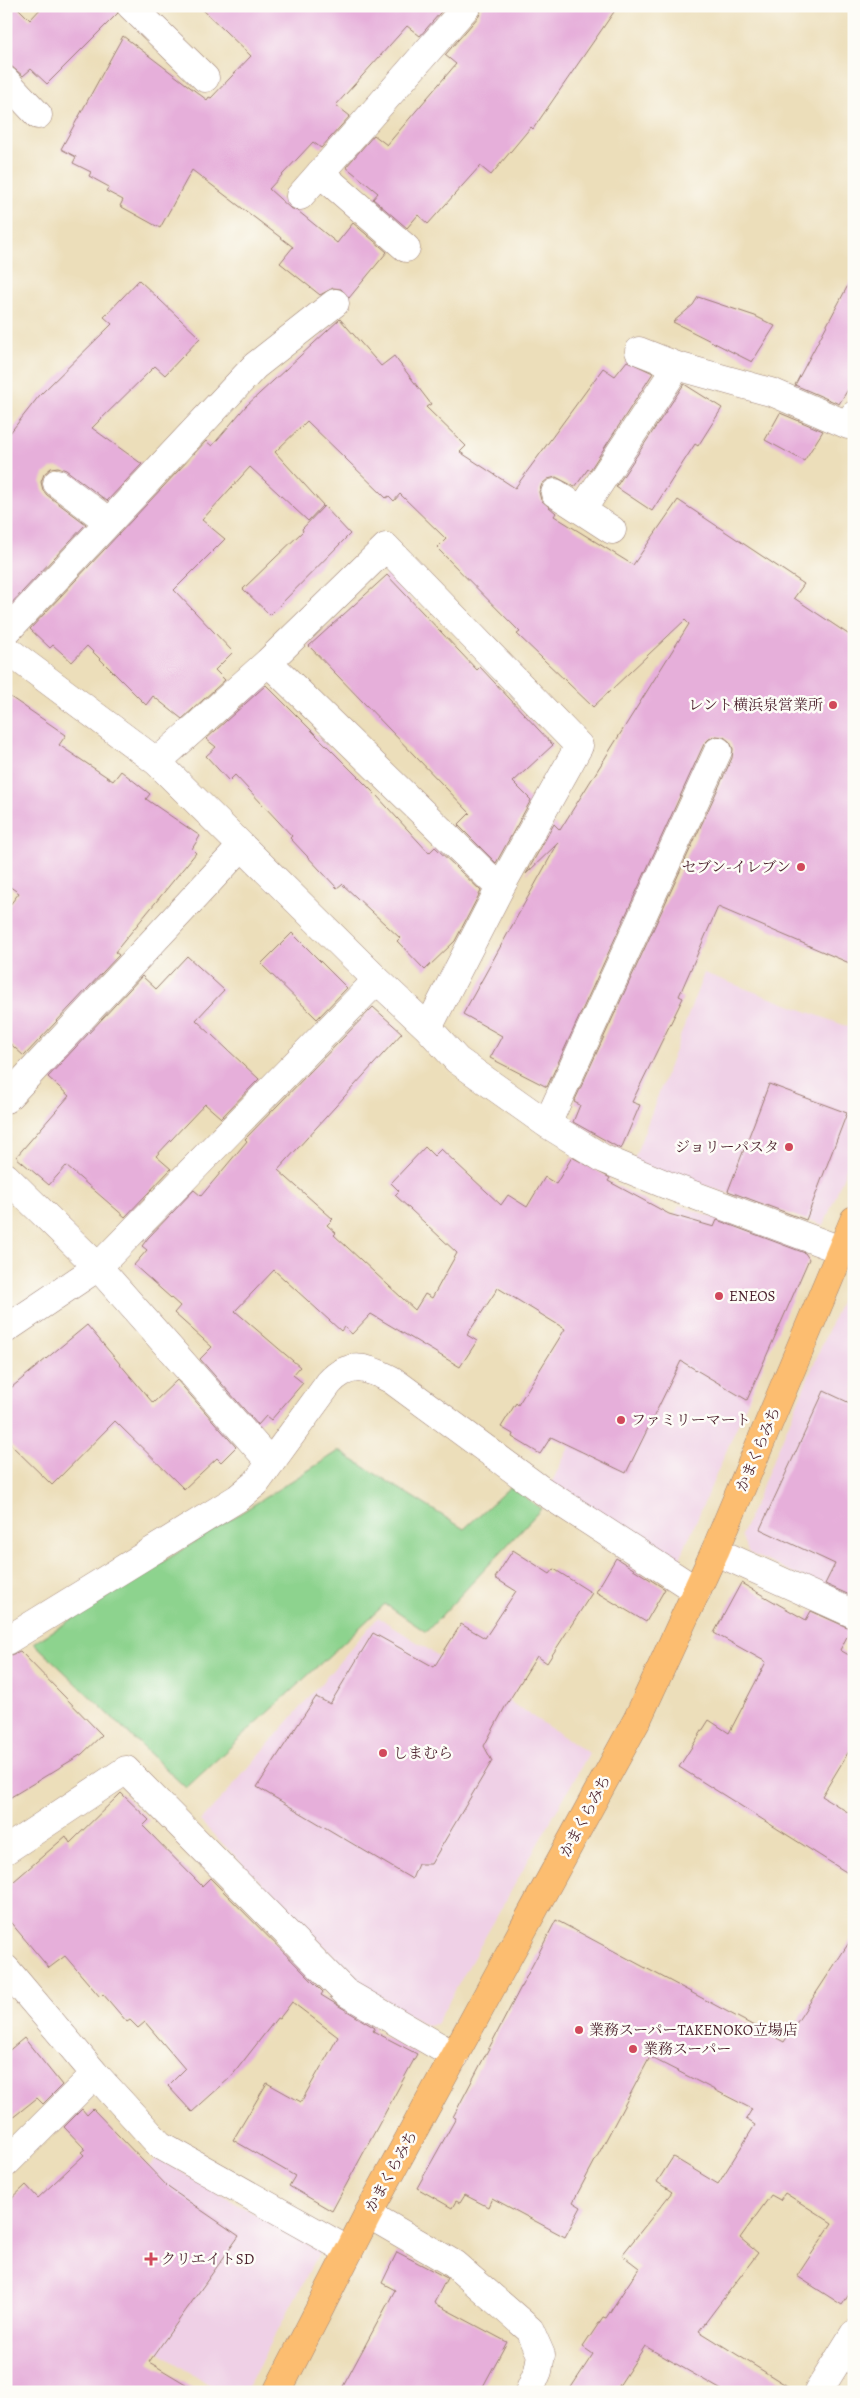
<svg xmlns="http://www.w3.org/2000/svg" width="860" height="2398" font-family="Alegreya,'Noto Serif JP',serif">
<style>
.built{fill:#efd0e6}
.green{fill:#8dd38e;stroke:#6c795c}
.building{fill:#e6afda}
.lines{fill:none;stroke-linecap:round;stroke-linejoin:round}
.minor-casing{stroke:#9b7e72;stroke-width:29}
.major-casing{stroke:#9b7e72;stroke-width:29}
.minor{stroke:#fff;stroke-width:28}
.major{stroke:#fcbd6f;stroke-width:28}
.poi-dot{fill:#d1495b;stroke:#fdfcf7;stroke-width:2}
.labels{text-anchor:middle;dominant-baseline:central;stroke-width:5;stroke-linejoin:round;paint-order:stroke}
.poi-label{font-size:15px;fill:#4a1f2b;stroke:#fdfcf7;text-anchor:start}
.street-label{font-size:15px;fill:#4a1f2b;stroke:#fdfcf7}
</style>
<rect width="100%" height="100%" fill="#fdfcf7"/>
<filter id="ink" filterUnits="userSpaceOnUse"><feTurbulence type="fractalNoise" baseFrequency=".02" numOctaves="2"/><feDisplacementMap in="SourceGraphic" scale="10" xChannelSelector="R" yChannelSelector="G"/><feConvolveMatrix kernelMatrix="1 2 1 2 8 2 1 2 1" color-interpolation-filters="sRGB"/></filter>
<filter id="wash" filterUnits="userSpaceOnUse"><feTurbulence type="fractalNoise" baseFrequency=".0096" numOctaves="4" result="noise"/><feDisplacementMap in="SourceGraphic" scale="20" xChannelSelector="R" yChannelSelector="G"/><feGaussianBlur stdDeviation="1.12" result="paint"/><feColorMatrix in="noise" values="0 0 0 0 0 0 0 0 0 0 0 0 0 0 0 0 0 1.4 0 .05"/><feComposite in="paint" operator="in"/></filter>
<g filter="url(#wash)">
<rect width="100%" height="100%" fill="#ecdeba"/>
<path class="built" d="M704,973L854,1029V1150L824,1225L633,1162Z
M679,1205L802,1249L809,1259L679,1561L654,1556L550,1486L624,1334Z
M844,1293L854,1298V1600L749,1553L741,1536Z
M378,1617L589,1753L436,2024L425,2025L365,1987L200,1821L230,1789Z
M157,2158L320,2251L245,2392H219L53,2282Z"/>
<path class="green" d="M339,1451L464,1529L511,1486L541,1509L426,1632L385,1604L186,1788L34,1643Z"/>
<g id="blocks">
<path class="building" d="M6,6H16L30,20L43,6H116L118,13L47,84L31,69L23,76L11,66H6Z
M199,6H446L420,36L407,26L336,105L350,116L321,148L313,142L269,189L290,208L298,211L337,243L353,223L387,252L349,298L341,289L333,288L320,295L280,263L293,247L192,170L160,228L120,206L123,200L106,191L109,187L89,176L91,172L73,163L76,157L61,149L123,36L207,100L209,97L211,98L251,56Z
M482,6H618L533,129L531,127L491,175L480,166L428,224L418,215L407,228L373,199L378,193L346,167L374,135L387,145L456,64L445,55L479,16Z
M854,274V380L839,404L795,385Z
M139,280L200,338L165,375L155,366L92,428L142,464L107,501L66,470L58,467L51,468L44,474L41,482L43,490L47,495L86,524L7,608L6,438L39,396L112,324L104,317Z
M698,297L755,316L775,326L752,362L673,322L693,305Z
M340,319L381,366L394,356L431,404L426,407L466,446L460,452L515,488L603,368L615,376L627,361L653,373L590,470L588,469L575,487L556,477L548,479L542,484L539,492L541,500L556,513L554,516L633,565L678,500L804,584L794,598L854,638V965L718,907L679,996L683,998L632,1102L640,1105L621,1149L573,1122L580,1105L574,1102L732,758L733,749L730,742L724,737L716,736L709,739L704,744L547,1087L490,1058L502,1036L463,1014L558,843L526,874L554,824L560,830L689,624L685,620L593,707L517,634L520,632L437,548L446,539L400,494L394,501L389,496L386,498L307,421L275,452L323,505L308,521L250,467L202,520L225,539L174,590L233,652L215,670L225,680L182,719L153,696L146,705L87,646L72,662L53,645L50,648L30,629L206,441L212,446L246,406Z
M684,384L722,408L698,446L695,444L652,511L616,487Z
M780,413L823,431L804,461L765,440Z
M324,506L350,534L270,615L243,589L303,531L302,529Z
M387,575L477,670L480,667L553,745L513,782L531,800L496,863L458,825L470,813L309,646Z
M266,685L377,796L429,853L435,847L481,891L455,941L425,970L397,941L400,938L342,884L337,888L290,838L292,836L235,775L229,781L206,756L216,747L206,739Z
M6,694L66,735L59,745L113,781L121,771L150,794L146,799L200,836L192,849L196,853L115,952L119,955L24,1056L6,1040V910L19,893L6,884Z
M292,933L347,988L317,1019L261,964Z
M187,956L224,990L196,1020L259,1079L221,1118L205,1104L186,1124L156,1156L171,1169L125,1217L66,1166L49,1185L16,1157L69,1096L48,1077L142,976L156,989Z
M373,1007L402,1033L278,1170L333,1219L327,1225L336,1233L334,1235L415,1310L425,1294L432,1298L457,1253L395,1195L399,1191L391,1183L425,1147L434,1156L441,1149L501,1205L508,1195L527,1207L545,1177L556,1184L572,1157L610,1178L608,1181L669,1214L714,1227L717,1220L805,1253L809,1259L747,1400L681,1361L626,1473L551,1437L540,1454L512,1437L513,1434L501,1427L516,1403L518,1405L565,1329L498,1288L467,1335L477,1341L460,1367L371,1314L352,1334L344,1327L341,1331L274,1270L235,1311L300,1367L293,1375L303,1383L271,1420L266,1416L258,1425L200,1359L212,1347L174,1313L180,1306L134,1265L147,1250L142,1246L148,1238L194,1190L201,1196L247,1141L245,1139Z
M769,1084L847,1113L806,1220L728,1191Z
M87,1325L153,1403L177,1380L236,1447L221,1462L217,1458L184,1489L115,1421L52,1485L6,1440V1392Z
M824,1391L854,1405V1597L825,1584L835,1564L760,1529Z
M513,1550L550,1574L554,1569L592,1593L547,1663L537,1656L505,1707L484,1746L492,1761L431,1864H418L412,1879L257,1787L316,1697L330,1704L373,1633L434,1667L461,1624L485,1638L516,1591L495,1578Z
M616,1558L665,1589L646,1622L596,1592Z
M741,1583L806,1620L811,1611L851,1629L840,1650L854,1658V1743L822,1796L854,1816V1877L679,1767L709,1720L729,1733L766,1662L714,1633Z
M20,1651L102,1735L82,1754L6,1800V1657Z
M121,1793L149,1820L143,1826L202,1886L210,1878L323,1992L321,1995L375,2028L373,2031L417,2054L332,2211L289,2186L295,2176L233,2140L267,2083L301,2102L338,2037L292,2002L279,2019L277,2018L231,2077L192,2112L168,2086L185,2069L145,2022L138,2028L130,2020L127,2022L103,1994L100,1997L65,1956L49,1968L6,1917V1888L66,1836L70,1843Z
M556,1920L784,2042L854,1935V2287L842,2305L797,2276L832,2223L785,2193L780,2200L771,2195L740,2238L758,2253L699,2331L797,2392H725L645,2346L615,2392H568L593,2354L583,2347L603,2317L606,2318L639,2268L622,2255L672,2192L657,2182L673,2157L718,2184L755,2125L746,2119L752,2109L650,2057L573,2202L581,2207L565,2237L492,2198L488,2207L465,2195L460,2203L456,2201L452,2208L417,2188L456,2118L453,2117Z
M24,2038L62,2085L43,2104L37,2098L6,2123V2053Z
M82,2109L87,2115L93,2109L169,2188L239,2236L149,2362L199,2392H6V2204L26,2185L38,2198L84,2155L81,2152L85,2149L64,2127Z
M397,2252L447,2278L434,2303L507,2342L480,2392H340L395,2290L382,2283Z"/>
</g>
</g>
<g filter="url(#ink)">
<use href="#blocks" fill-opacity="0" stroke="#9b7e72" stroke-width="1"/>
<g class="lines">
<defs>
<path id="minor" d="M131,6L205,78
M6,81L38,115
M320,173L406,248
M300,196L467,6
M639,351L677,366L774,393L848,425L854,415
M57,483L109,522
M555,493L612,530
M582,510L677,366
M6,632L255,366L335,303
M6,649L157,762L377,980L428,1028L457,1060L547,1124L604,1159L667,1185L841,1250
M268,662L500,888
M157,762L268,662L386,547L579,746L500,888L428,1028
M6,1099L242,846
M547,1124L718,751
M6,1177L98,1267L270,1462
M6,1329L98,1267L377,980
M715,1551L854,1614
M6,1641L238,1498L256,1483L329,1383C349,1361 368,1367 392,1380L540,1489L697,1591
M6,1850L126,1770L345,1992L455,2056
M6,1969L95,2074L160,2145L349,2251
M6,2163L95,2074
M368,2214L454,2264L530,2330L541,2355L538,2371L529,2392
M818,2392L854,2334"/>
<path id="major" d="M277,2392L368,2214L637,1720L715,1551L854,1220"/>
</defs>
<use href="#minor" class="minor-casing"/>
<use href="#major" class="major-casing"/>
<use href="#minor" class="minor"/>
<use href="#major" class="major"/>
</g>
</g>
<g class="poi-dot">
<circle cx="833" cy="705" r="5"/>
<circle cx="801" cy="867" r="5"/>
<circle cx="789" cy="1147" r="5"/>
<circle cx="719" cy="1296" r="5"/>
<circle cx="621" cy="1420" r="5"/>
<circle cx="383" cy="1753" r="5"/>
<circle cx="579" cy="2030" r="5"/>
<circle cx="633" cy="2049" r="5"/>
<path d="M148.5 2251.5h5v5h5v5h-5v5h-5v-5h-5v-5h5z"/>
</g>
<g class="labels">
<g class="poi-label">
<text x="823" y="705" text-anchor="end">レント横浜泉営業所</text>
<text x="791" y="867" text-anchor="end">セブン-イレブン</text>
<text x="779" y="1147" text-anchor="end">ジョリーパスタ</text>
<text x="729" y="1296">ENEOS</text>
<text x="631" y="1420">ファミリーマート</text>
<text x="393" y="1753">しまむら</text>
<text x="589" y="2030">業務スーパーTAKENOKO立場店</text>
<text x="643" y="2049">業務スーパー</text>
<text x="161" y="2259">クリエイトSD</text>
</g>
<g class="street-label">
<text transform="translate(758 1449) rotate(-67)">かまくらみち</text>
<text transform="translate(585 1816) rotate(-62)">かまくらみち</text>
<text transform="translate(391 2171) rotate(-61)">かまくらみち</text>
</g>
</g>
<rect width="860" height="2398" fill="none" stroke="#fdfcf7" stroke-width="25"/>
</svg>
